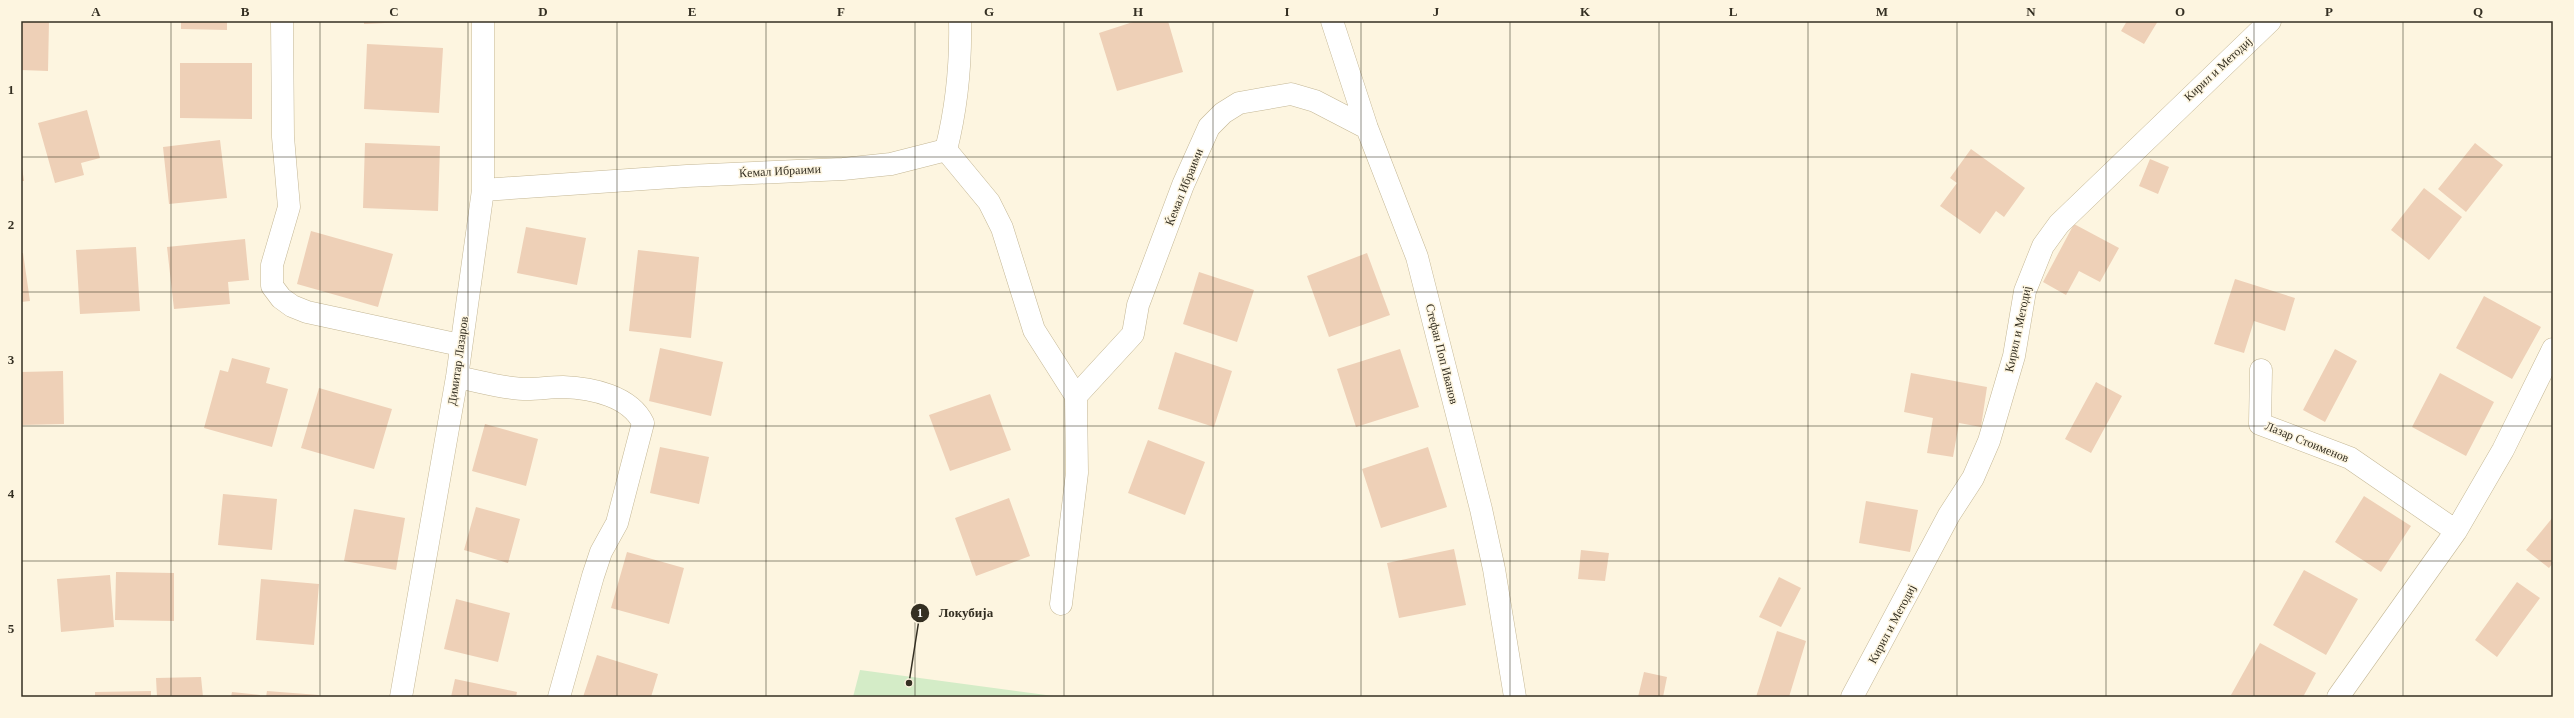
<svg xmlns="http://www.w3.org/2000/svg" width="2574" height="718" font-family="Georgia,serif">
<style>
.green{fill:#d4ecc7}
.building{fill:#eed0b7}
.lines{fill:none;stroke-linecap:round;stroke-linejoin:round}
.minor-casing{stroke:#c4b795;stroke-width:23}
.minor{stroke:#fff;stroke-width:22}
.grid{fill:none;stroke:#342f22;stroke-width:1;stroke-opacity:0.55}
.labels{text-anchor:middle;dominant-baseline:central;stroke-width:3;stroke-linejoin:round;paint-order:stroke}
.street-label{font-size:12px;fill:#342f22;stroke:#fdf5e0}
.leader{fill:none;stroke:#342f22;stroke-width:1.5}
.callout-dot{fill:#342f22;stroke:#fdf5e0;stroke-width:1.5}
.mark-label{font-size:12px;text-anchor:middle;font-weight:bold;fill:#fff}
.callout-label{font-size:13px;text-anchor:middle;font-weight:bold;fill:#342f22;stroke:#fdf5e0;stroke-width:3;stroke-linejoin:round;paint-order:stroke}
.neatline{fill:none;stroke:#342f22;stroke-width:1.5}
.grid-label{font-size:13px;text-anchor:middle;font-weight:bold;fill:#342f22}
</style>
<rect width="100%" height="100%" fill="#fdf5e0"/>
<path class="green" d="M860,670L1061,697H853Z"/>
<path class="building" d="M21,21H49L48,71L21,70Z
M181,21H227V30L181,29Z
M364,21H406V22L364,24Z
M1136,21H1168L1183,72L1117,91L1099,33Z
M2127,21H2158L2144,44L2121,31Z
M367,44L443,48L439,113L364,109Z
M180,63H252V119L180,118Z
M87,110L100,158L81,163L84,175L55,183L38,123Z
M220,140L227,198L169,204L163,147Z
M365,143L440,146L438,211L363,208Z
M2475,143L2503,165L2466,212L2438,189Z
M1971,149L2025,188L2004,217L1996,211L1980,234L1940,206L1957,183L1950,178Z
M2150,159L2169,167L2158,194L2139,186Z
M21,160L24,181H21Z
M2424,188L2462,217L2429,260L2391,230Z
M2074,224L2119,248L2100,282L2079,271L2066,295L2043,282Z
M526,227L586,238L577,285L517,273Z
M311,231L393,254L378,307L297,284Z
M245,239L249,280L228,282L230,304L174,309L167,247Z
M136,247L140,311L80,314L76,250Z
M638,250L699,257L691,338L629,331Z
M21,253H23L30,301L21,302Z
M1367,253L1390,315L1329,337L1307,276Z
M1199,272L1254,290L1237,342L1183,324Z
M2235,279L2295,298L2285,331L2254,321L2244,353L2214,344Z
M2484,296L2541,327L2512,379L2456,348Z
M660,348L723,362L711,416L649,401Z
M1400,349L1419,407L1356,427L1337,369Z
M2335,349L2357,361L2325,422L2303,410Z
M1175,352L1232,371L1214,427L1158,409Z
M232,358L270,368L266,383L288,389L272,447L204,428L220,370L228,372Z
M63,371L64,424L21,425V372Z
M1911,373L1987,387L1981,427L1959,423L1953,457L1927,453L1933,418L1904,412Z
M2440,373L2494,402L2466,456L2412,427Z
M2096,382L2122,396L2091,453L2065,439Z
M319,388L392,409L374,469L301,448Z
M990,394L1011,450L950,471L929,415Z
M485,424L538,439L526,486L472,471Z
M1148,440L1205,462L1185,515L1128,493Z
M660,447L709,457L699,504L650,493Z
M1428,447L1447,507L1381,528L1362,469Z
M223,494L277,499L272,550L218,545Z
M2364,496L2411,526L2381,572L2335,542Z
M1009,498L1030,556L976,576L955,518Z
M1866,501L1918,510L1910,552L1859,543Z
M476,507L520,519L508,563L464,550Z
M354,509L405,518L396,570L344,561Z
M2553,517V563L2549,568L2526,550Z
M1454,549L1466,605L1399,618L1387,563Z
M1581,550L1609,553L1605,581L1578,579Z
M627,552L684,568L669,624L611,608Z
M2304,570L2358,599L2326,655L2273,625Z
M116,572L174,573V621L115,620Z
M110,575L114,627L61,632L57,579Z
M1779,577L1801,588L1781,627L1759,617Z
M261,579L319,584L314,645L256,640Z
M2517,582L2540,598L2497,657L2475,640Z
M456,599L510,613L498,662L444,649Z
M1777,631L1806,641L1789,697H1756Z
M2260,643L2316,673L2303,697L2231,695Z
M597,655L658,674L651,697H583Z
M1644,672L1667,677L1663,697H1638Z
M201,677L203,697H157L156,678Z
M455,679L517,692L516,697H451Z
M151,691V697H95V692Z
M267,691L319,695V697H266Z
M232,692L260,695V697H231Z"/>
<g class="lines">
<defs>
<path id="minor" d="M282,21L283,137L289,207L272,265V286L281,298L292,306L307,312L460,345
M1332,21L1367,128L1417,257L1481,509L1494,569L1515,697
M946,150L989,202L1002,228L1034,330L1076,396L1077,473L1061,604
M946,150C957,106 961,66 960,21
M483,190L687,176L843,169L891,164L946,150
M2261,370L2260,424L2350,458L2456,531
M457,377C479,381 504,389 527,389C539,389 551,387 563,387C592,388 630,396 643,423L617,523L601,552L593,576L559,697
M1076,396L1133,334L1138,305L1183,185L1209,127L1223,113L1239,103L1291,94L1315,101L1367,128
M401,697L457,377L483,190V21
M1852,697L1949,515L1973,478L1989,441L2014,356L2025,291L2043,246L2059,224L2270,21
M2338,697L2456,531L2503,450L2553,349"/>
</defs>
<use href="#minor" class="minor-casing"/>
<use href="#minor" class="minor"/>
</g>
<path class="grid" d="M171,21V697M320,21V697M468,21V697M617,21V697M766,21V697M915,21V697M1064,21V697M1213,21V697M1361,21V697M1510,21V697M1659,21V697M1808,21V697M1957,21V697M2106,21V697M2254,21V697M2403,21V697M21,157H2553M21,292H2553M21,426H2553M21,561H2553"/>
<g class="labels">
<g class="street-label">
<text transform="translate(2218 69) rotate(-43)">Кирил и Методиј</text>
<text transform="translate(780 171) rotate(-3)">Ќемал Ибраими</text>
<text transform="translate(1184 187) rotate(-68)">Ќемал Ибраими</text>
<text transform="translate(2018 329) rotate(-78)">Кирил и Методиј</text>
<text transform="translate(1442 354) rotate(76)">Стефан Поп Иванов</text>
<text transform="translate(458 361) rotate(-82)">Димитар Лазаров</text>
<text transform="translate(2307 442) rotate(22)">Лазар Стоименов</text>
<text transform="translate(1892 624) rotate(-62)">Кирил и Методиј</text>
</g>
</g>
<path class="leader" d="M909 683L920 613"/>
<g class="callout-dot">
<circle cx="909" cy="683" r="4"/>
<circle cx="920" cy="613" r="10"/>
</g>
<g class="mark-label">
<text x="920" y="617">1</text>
</g>
<g class="callout-label">
<text x="966" y="617">Локубија</text>
</g>
<rect width="2574" height="718" fill="none" stroke="#fdf5e0" stroke-width="44"/>
<rect x="22" y="22" width="2530" height="674" class="neatline"/>
<g class="grid-label">
<text x="96" y="16">A</text>
<text x="245" y="16">B</text>
<text x="394" y="16">C</text>
<text x="543" y="16">D</text>
<text x="692" y="16">E</text>
<text x="841" y="16">F</text>
<text x="989" y="16">G</text>
<text x="1138" y="16">H</text>
<text x="1287" y="16">I</text>
<text x="1436" y="16">J</text>
<text x="1585" y="16">K</text>
<text x="1733" y="16">L</text>
<text x="1882" y="16">M</text>
<text x="2031" y="16">N</text>
<text x="2180" y="16">O</text>
<text x="2329" y="16">P</text>
<text x="2478" y="16">Q</text>
<text x="11" y="94">1</text>
<text x="11" y="229">2</text>
<text x="11" y="364">3</text>
<text x="11" y="498">4</text>
<text x="11" y="633">5</text>
</g>
</svg>
